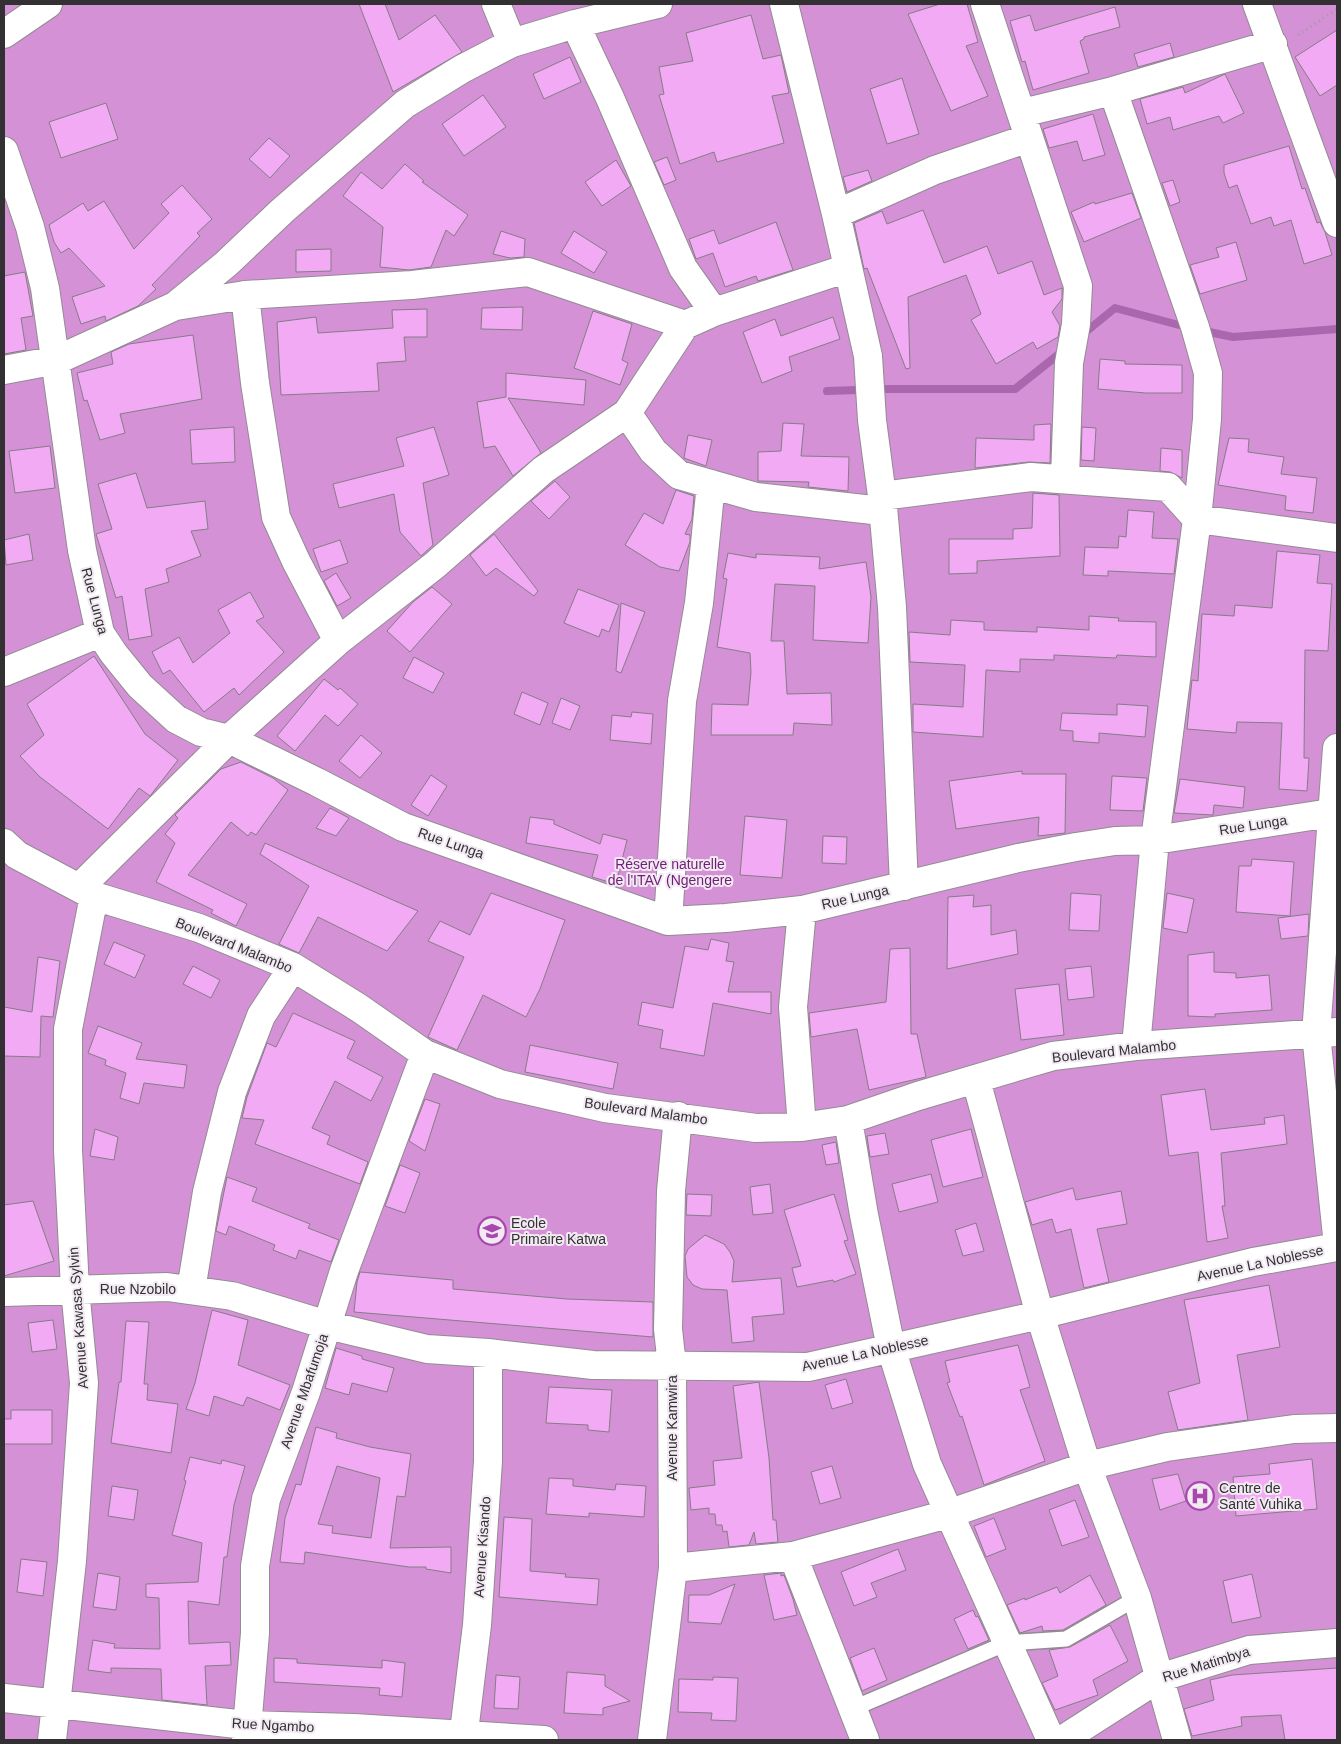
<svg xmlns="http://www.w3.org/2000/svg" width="1341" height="1744" font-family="Helvetica,sans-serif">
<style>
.green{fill:#d491d6}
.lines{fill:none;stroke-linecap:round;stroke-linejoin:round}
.stream{stroke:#aa67ad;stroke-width:8}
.building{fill:#f2aaf4;stroke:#847d84;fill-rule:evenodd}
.service-casing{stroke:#938b93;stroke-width:18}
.minor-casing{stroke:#938b93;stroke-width:30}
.tertiary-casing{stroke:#938b93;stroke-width:30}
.path{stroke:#a09aa0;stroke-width:3;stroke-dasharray:1 4;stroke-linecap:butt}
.service{stroke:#fff;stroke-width:15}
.minor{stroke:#fff;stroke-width:28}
.tertiary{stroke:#fff;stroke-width:28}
.labels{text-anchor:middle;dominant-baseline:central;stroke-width:4;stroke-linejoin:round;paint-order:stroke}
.street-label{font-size:14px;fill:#333034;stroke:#f2eaf2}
.park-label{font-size:14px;fill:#701d75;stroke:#f2eaf2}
.poi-label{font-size:14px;fill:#333034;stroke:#f2eaf2;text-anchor:start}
</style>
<rect width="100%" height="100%" fill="#e5dde5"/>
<path class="green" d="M4,4H1337V1740H4Z"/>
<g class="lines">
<path class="stream" d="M1209,332L1233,337L1337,329
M1082,335L1115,308L1179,325
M887,389H1015L1064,350
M827,391L858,390"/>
</g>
<path class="building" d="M359,4H385L399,40L435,15L462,52L393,92Z
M940,4H967L978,42L966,46L988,96L951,111L908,14Z
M1115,7L1120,27L1084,37V39L1080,41L1089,73L1033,90L1025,61L1022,62L1010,21L1030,15L1035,31Z
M751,15L763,59L781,55L789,93L772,96L784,143L717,162L714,152L680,164L659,95L664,94L659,67L693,61L686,33Z
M1337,30V85L1320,96L1295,57Z
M1170,43L1174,57L1138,67L1134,54Z
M570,57L581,82L544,99L533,74Z
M1225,74L1244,113L1223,123L1219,116L1173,130L1170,117L1147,124L1140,99L1183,87L1185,93Z
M902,78L919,134L887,144L870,89Z
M483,95L506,127L464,156L442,124Z
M106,103L118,139L61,158L49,122Z
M1093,114L1105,155L1083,161L1077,141L1049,148L1043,129Z
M269,138L290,156L270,178L249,159Z
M1289,146L1302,189L1305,188L1317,223L1320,222L1325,232L1332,255L1304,264L1291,220L1274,226L1271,217L1251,224L1237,185L1229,188L1224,173V165Z
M667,157L676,180L664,185L654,162Z
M616,160L631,186L602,206L585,182Z
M405,164L424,181L422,182L468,215L454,236L446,230L431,267L409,270L380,267L383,227L343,196L361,172L382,189Z
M868,170L872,181L847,192L843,177Z
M1173,180L1180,202L1170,206L1162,183Z
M182,185L212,219L197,233L200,236L152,285L156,289L138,306L106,321L105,316L81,324L72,297L105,286L69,248L61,253L54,242L49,225L83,203L88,211L104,201L134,249L169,213L161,204Z
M1132,193L1141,218L1084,242L1071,212L1094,202L1095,204Z
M923,210L944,263L987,246L998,274L1032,261L1044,295L1062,288V299L1052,312L1060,326L1058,337L1037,349L1033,342L996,364L971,320L981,314L966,275L908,297L910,368L906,369L867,268L864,269L854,223L882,211L887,224Z
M776,222L793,270L758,281L756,276L725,287L713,253L696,259L689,239L714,230L719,244Z
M501,231L525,239L524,257L510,258L493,254Z
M574,231L607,252L594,273L561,253Z
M1236,242L1247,280L1200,294L1190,265L1219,257L1216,248Z
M331,249V271L296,272V250Z
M25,272L33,316L21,318L26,350L4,354V276Z
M523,307L522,330L481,329L482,308Z
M427,309V337H404L406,361L377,363L379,391L281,395L277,322L316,317L318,333L393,328L392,310Z
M593,311L632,324L622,360L628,363L620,385L574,368Z
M833,317L840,339L789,357L792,371L762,383L743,332L775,319L781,336Z
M193,335L202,399L120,414L125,433L100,440L87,400L84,401L77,373L113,364L111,352L129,344Z
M1100,359L1125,361V364L1182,365V393H1146L1098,389Z
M506,373L586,380L584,405L508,398L541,453L513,476L495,446L484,448L477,402L506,397Z
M783,423L804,424L801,456L849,457L848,491L808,487L809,482L758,481V452L781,451Z
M1049,424H1051L1050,463L1029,462L975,468L976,438L1034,440V425Z
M234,427L235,462L192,464L190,430Z
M434,427L449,475L423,483L433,545L421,556L400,532L394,494L339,508L333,484L404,466L396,438Z
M1082,427L1096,428L1094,461L1081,460Z
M688,435L712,440L706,466L684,458Z
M1229,438L1249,439L1248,452L1284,457L1281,474L1317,478L1313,513L1285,510L1286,496L1218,485Z
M50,446L55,488L15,493L9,451Z
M1161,448L1182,450V478L1170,472L1160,471Z
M136,473L147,508L205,501L208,529L191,531L201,556L166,569L169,582L145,589L152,636L129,640L122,596L116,598L96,534L112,529L98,484Z
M555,481L570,497L549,519L531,501Z
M676,490L694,496L692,519L685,534L690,535V542L679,571L660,567L625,545L644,513L663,524Z
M1033,493L1059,495L1060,556L977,561V573L949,574V539H1013V529L1032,528Z
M1128,510L1154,512L1152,538L1178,539L1174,574L1108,571V576L1083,575L1085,547L1118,548L1119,536L1126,537Z
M29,534L33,560L6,565L4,540Z
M494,534L538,591L534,596L496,568L486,576L470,555Z
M340,540L348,563L321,572L313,549Z
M1277,551L1320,555L1317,583L1332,584L1328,651L1305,650L1304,758H1309L1307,791L1279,789L1282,723L1237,722L1236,733L1187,729L1192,680L1198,681L1202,614L1234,616L1235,605L1272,608Z
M728,553L756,558V554L820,557L819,569L866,562L871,597L868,643L813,640L815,586L775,584L771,641H784L787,694L831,693L832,725L794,723L793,735H711L712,704L748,705L751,672L750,653L717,647L727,579L723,578Z
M336,573L351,598L337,606L324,581Z
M432,587L452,604L410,652L387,631L413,602Z
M578,589L619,605L609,632L602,629L599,637L564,623Z
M250,592L264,617L256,621L284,652L239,695L234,688L204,712L170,670L163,674L152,652L179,637L193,663L230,633L218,610Z
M621,603L645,612L621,673L616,671Z
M1089,616L1119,618L1118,621L1156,622V657L1117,655L1116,658L1054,655V660L1020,659V672L986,670L983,737L913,732V704L963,707L965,665L910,662L909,632L950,635L951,620L984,622V630L1037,632V627L1089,630Z
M94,656L145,734L178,760L150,796L139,788L108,829L40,777L20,756L44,735L27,704Z
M414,657L444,673L433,693L403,678Z
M324,679L338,690L340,688L358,704L338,726L325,715L295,751L277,736Z
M522,692L548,703L540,725L514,714Z
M561,698L580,706L570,730L552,723Z
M1117,704L1148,706L1145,737L1099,733V743L1073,741V731L1060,730L1062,713L1117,715Z
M632,712L653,714L651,744L610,740L612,715L631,717Z
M361,735L382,753L360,778L339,761Z
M241,762L273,778L288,790L256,835L251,832L248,836L231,822L188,875L247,904L236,926L211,913L213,910L156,882L175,843L165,834L178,818L175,815L221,769Z
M1022,771V774H1066L1065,833L1038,836L1039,817L956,829L949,781Z
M431,775L447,786L428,816L411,805Z
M1112,776L1147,778L1143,811L1110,810Z
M1180,779L1245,787L1243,808L1214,805L1213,815L1174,813Z
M330,808L349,818L336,836L316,828Z
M745,816L787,820L782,878L740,875Z
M530,817L554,820V824L600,844L603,834L627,840L616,884L592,877L598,855L526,843Z
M823,836L847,837L846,864L822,863Z
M265,843L377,893L418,911L387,951L318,917L299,953L283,946L279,944L309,886L260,854Z
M1252,859L1294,862L1290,916L1236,912L1239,866H1251Z
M491,893L565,920L540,989L526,1017L483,995L457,1050L428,1037L464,957L428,941L440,921L470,935Z
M1071,893L1101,895L1099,931L1069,930Z
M1167,893L1194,899L1187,933L1163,928Z
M974,895L973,907L991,905V935L1016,930L1018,954L947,969L948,897Z
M1309,914L1308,936L1281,939L1278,918Z
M711,939L729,943L726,961L734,962L728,992H771V1014L713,1003L704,1056L660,1048L663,1030L638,1025L642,1002L673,1008L685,946L708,950Z
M114,942L145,955L135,978L104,964Z
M910,948L911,1034H917L926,1077L869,1090L857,1029L811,1037L809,1013L886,1002L890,949Z
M1214,952V972L1236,973V978L1269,975L1272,1010L1215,1014V1017L1188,1016V955Z
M38,957L60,961L53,1017L41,1016L40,1057L4,1056V1007L32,1012Z
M193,966L220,980L211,998L183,984Z
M1091,966L1094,997L1068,1000L1065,969Z
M1059,984L1064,1035L1021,1040L1015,989Z
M293,1013L355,1041L347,1058L383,1077L371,1101L335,1081L312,1128L330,1136L327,1144L368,1162L360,1184L255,1144L264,1120L242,1118L247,1097L267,1043L276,1047Z
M98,1026L142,1043L136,1059L187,1065L184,1088L144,1083L139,1104L120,1098L126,1073L105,1065L106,1060L88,1053Z
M530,1045L618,1063L613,1089L525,1072Z
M1205,1089L1211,1130L1265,1124L1264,1118L1284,1115L1287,1144L1221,1153L1225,1206H1222L1228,1238L1207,1242L1198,1152L1169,1156L1161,1095Z
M425,1099L440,1104L425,1151L409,1141Z
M95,1129L118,1137L114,1160L90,1156Z
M971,1129L983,1177L943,1187L931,1140Z
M885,1133L889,1154L870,1157L867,1136Z
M836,1142L839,1163L826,1165L822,1145Z
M400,1165L420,1173L405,1213L385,1206Z
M931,1174L938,1202L899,1212L892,1184Z
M227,1177L257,1188L252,1201L310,1224L308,1228L339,1240L331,1262L299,1250L296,1259L273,1250L275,1245L229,1226L226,1235L216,1231Z
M770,1184L773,1213L753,1215L750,1187Z
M1073,1188L1076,1200L1121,1191L1127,1224L1097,1229L1109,1282L1084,1288L1071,1229L1056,1233L1052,1219L1032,1225L1025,1202Z
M687,1194L712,1195L711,1216L686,1215Z
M834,1194L848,1240L844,1241L856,1274L834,1282L833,1280L797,1287L792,1268L801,1266L784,1210Z
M33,1201L54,1261L4,1276V1205Z
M976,1223L984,1251L963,1256L955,1230Z
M705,1235L724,1244L730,1252L734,1261L732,1282L781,1278L784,1314L752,1317L754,1341L732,1343L727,1290L702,1289L693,1285L687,1277L685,1256L688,1249Z
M360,1272L453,1280V1289L567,1299L653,1302V1337L354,1312L357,1282Z
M1269,1285L1280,1347L1237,1355L1248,1420L1178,1430L1168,1392L1200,1383L1184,1300Z
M212,1310L248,1320L238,1365L290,1385L280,1410L247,1397L243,1406L214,1396L209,1416L186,1409L195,1383Z
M53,1320L57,1349L32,1352L28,1323Z
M126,1321L149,1322L144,1384H148L147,1400L178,1404L171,1453L111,1443L119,1382H121Z
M1018,1345L1030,1387L1020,1390L1045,1461L984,1485L962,1416L960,1417L947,1383L950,1382L945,1361Z
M336,1348L362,1356V1359L394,1368L387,1392L352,1383L349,1395L325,1388Z
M846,1379L853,1403L832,1409L825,1385Z
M759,1382L769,1458L773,1520H776L778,1542L756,1544L754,1532L749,1545L729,1547L727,1531L723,1532L722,1525H716L715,1514H709V1508L691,1510L689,1488L715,1485L713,1461L742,1458L733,1386Z
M549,1387L612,1390L609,1432L588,1430V1425L546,1423Z
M11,1410H52V1444H4V1419H11Z
M316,1427L337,1433L336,1438L370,1447L411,1454L405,1497L397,1496L390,1548L451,1547V1573L426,1569V1567H409L305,1552L304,1564L280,1562L285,1518L296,1484L301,1485ZM337,1466L380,1478L371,1538L332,1533L333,1526L318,1524Z
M190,1457L221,1464L222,1460L245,1466L234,1505L227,1557H224L219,1605L188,1601L189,1644L230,1642L231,1665L205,1666L207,1705L162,1700L161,1669L111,1668V1673L88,1670L93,1640L115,1644L114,1648L160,1649L159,1598L146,1597V1584L198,1582L202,1543L172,1535L186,1481L184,1480Z
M1312,1459L1317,1509L1236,1516L1233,1477L1270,1474L1269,1464Z
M832,1466L841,1498L820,1504L811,1472Z
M1178,1474L1186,1501L1160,1510L1152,1479Z
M549,1478L573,1479V1486L615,1490L616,1484L646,1486L644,1517L589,1513V1517L546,1514Z
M112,1486L138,1490L134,1520L108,1516Z
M1075,1500L1089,1537L1062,1546L1049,1510Z
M504,1517L532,1519L530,1571L566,1574L565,1577L599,1579L597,1605L499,1597Z
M994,1518L1006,1549L986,1557L974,1526Z
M898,1549L906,1570L871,1583L877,1597L854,1606L841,1572Z
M21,1559L47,1562L43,1596L17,1592Z
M98,1573L120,1577L116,1610L93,1607Z
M781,1573V1576L784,1575L793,1599L797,1615L774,1620L764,1575Z
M1252,1574L1261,1617L1232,1623L1223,1581Z
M1090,1575L1106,1605L1063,1630L1043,1631L1042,1626L1020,1633L1007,1605L1025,1598V1600L1057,1587L1060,1593Z
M735,1584L721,1624L688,1622L689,1595H709Z
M973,1610L976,1617L978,1616L989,1640L968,1649L954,1619Z
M1110,1625L1128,1661L1093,1680L1098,1695L1055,1710L1042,1683L1058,1676L1049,1650L1070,1647Z
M874,1648L887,1680L862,1691L850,1658Z
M274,1658L297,1659V1663L382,1668V1660L405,1663L402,1697L379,1695L380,1688L274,1682Z
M1337,1668V1740H1285L1281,1715L1241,1717L1242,1726L1192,1736L1184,1709L1214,1700L1210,1680L1232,1675Z
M567,1672L605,1675V1686L630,1701L603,1708V1715L564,1713Z
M496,1675L520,1677L518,1709L494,1708Z
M713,1677L738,1678L736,1721L711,1720L712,1713L678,1712L679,1679L713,1680Z"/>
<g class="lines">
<defs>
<path id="service" d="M854,1708L1007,1643L1066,1639L1137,1598"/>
<path id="minor" d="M496,4L512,43
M784,4L836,214L868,356L872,420L882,496L892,607L904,886
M985,4L1078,286L1076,324L1069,363L1065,478
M1257,4L1337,223
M575,24L610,98L683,268L714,312
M1113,91L1195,327L1208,373L1207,419L1197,519L1155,840L1136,1046
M1022,113L1113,91L1273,44
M4,151L30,227L45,288L82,550L100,633L114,654L140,686L176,719L201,732L229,739L317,782L403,827L668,921L726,918L802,910L1018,858L1076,847L1115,841L1155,840L1337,812
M836,214L935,170L1029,138
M245,295L255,383L276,517L296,561L338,641
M176,306L245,295L412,285L528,272L685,325L714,312L848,268
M4,370L57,360L175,306L226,264L282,211L405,104L462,69L512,43L575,24L658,4
M627,413L653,451L679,475L756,497L882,511
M882,496L1031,477L1168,487L1197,519L1337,538
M4,672L100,633
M1337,748L1316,1034L1337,1236
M4,843L17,855L94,896L199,928L293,967L359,1008L425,1054L500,1084L605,1108L756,1128L802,1127L848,1120L918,1096L1053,1056L1136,1046L1337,1032
M79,888L229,739L338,641L435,565L543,470L627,413L685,325
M668,921L682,701L699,603L711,484
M976,1080L1040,1315L1087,1466L1137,1598L1177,1740
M848,1120L864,1215L891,1348L927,1464L1051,1740
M802,1127L793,1007L802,910
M191,1290L207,1192L232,1092L261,1016L293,967
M4,1292L167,1287L232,1296L327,1325L427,1349L488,1353L593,1365L808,1367L1040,1315L1253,1262L1337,1247
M793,1556L865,1740
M673,1568L793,1556L948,1514L1087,1466L1167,1447L1294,1429L1337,1428
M4,1698L246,1725L354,1728L544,1740
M52,1740L72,1561L84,1383L75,1289L68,1150V1029L94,896
M246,1740L255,1633V1566L266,1499L306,1392L344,1271L425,1054
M463,1740L477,1625L488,1461V1353
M652,1740L673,1568L672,1366L668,1329L671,1191L678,1116
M1062,1740L1159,1678L1249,1650L1337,1643"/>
<path id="tertiary" d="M4,34L48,4"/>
</defs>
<use href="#service" class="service-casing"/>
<use href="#minor" class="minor-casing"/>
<use href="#tertiary" class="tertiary-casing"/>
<path class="path" d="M1298,35L1337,9"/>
<use href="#service" class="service"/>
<use href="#minor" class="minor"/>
<use href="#tertiary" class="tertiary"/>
</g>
<defs>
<symbol id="school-ring" viewBox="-11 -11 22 22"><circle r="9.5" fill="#f2eaf2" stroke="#a847ae" stroke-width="1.5"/><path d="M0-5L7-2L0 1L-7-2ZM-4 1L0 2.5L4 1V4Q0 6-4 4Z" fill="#a847ae"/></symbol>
<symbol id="hospital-ring" viewBox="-11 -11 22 22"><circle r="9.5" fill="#f2eaf2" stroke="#a847ae" stroke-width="1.5"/><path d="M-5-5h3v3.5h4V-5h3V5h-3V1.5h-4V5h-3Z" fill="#a847ae"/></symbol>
</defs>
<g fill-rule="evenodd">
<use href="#school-ring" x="476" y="1215" width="32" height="32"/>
<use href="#hospital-ring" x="1184" y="1480" width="32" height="32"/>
</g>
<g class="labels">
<g class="street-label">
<text transform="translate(95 601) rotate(75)">Rue Lunga</text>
<text transform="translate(1253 825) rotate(-9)">Rue Lunga</text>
<text transform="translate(451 843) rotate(19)">Rue Lunga</text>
<text transform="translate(855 897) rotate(-13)">Rue Lunga</text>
<text transform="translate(234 945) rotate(22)">Boulevard Malambo</text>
<text transform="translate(1114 1051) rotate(-6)">Boulevard Malambo</text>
<text transform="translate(646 1111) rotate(8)">Boulevard Malambo</text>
<text transform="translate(1260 1263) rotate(-12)">Avenue La Noblesse</text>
<text x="138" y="1289">Rue Nzobilo</text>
<text transform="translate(78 1318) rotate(-94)">Avenue Kawasa Sylvin</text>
<text transform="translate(865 1353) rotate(-12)">Avenue La Noblesse</text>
<text transform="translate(304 1391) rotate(-71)">Avenue Mbafumoja</text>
<text transform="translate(672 1428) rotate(-90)">Avenue Kamwira</text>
<text transform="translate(482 1547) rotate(-86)">Avenue Kisando</text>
<text transform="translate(1206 1664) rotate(-17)">Rue Matimbya</text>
<text transform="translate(273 1725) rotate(3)">Rue Ngambo</text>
</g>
<g class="park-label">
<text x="670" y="864">Réserve naturelle<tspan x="670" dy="16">de l'ITAV (Ngengere</tspan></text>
</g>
<g class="poi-label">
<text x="511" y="1223">Ecole<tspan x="511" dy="16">Primaire Katwa</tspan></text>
<text x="1219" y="1488">Centre de<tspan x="1219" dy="16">Santé Vuhika</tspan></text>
</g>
</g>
<rect width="1341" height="1744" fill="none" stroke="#333034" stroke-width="10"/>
</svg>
